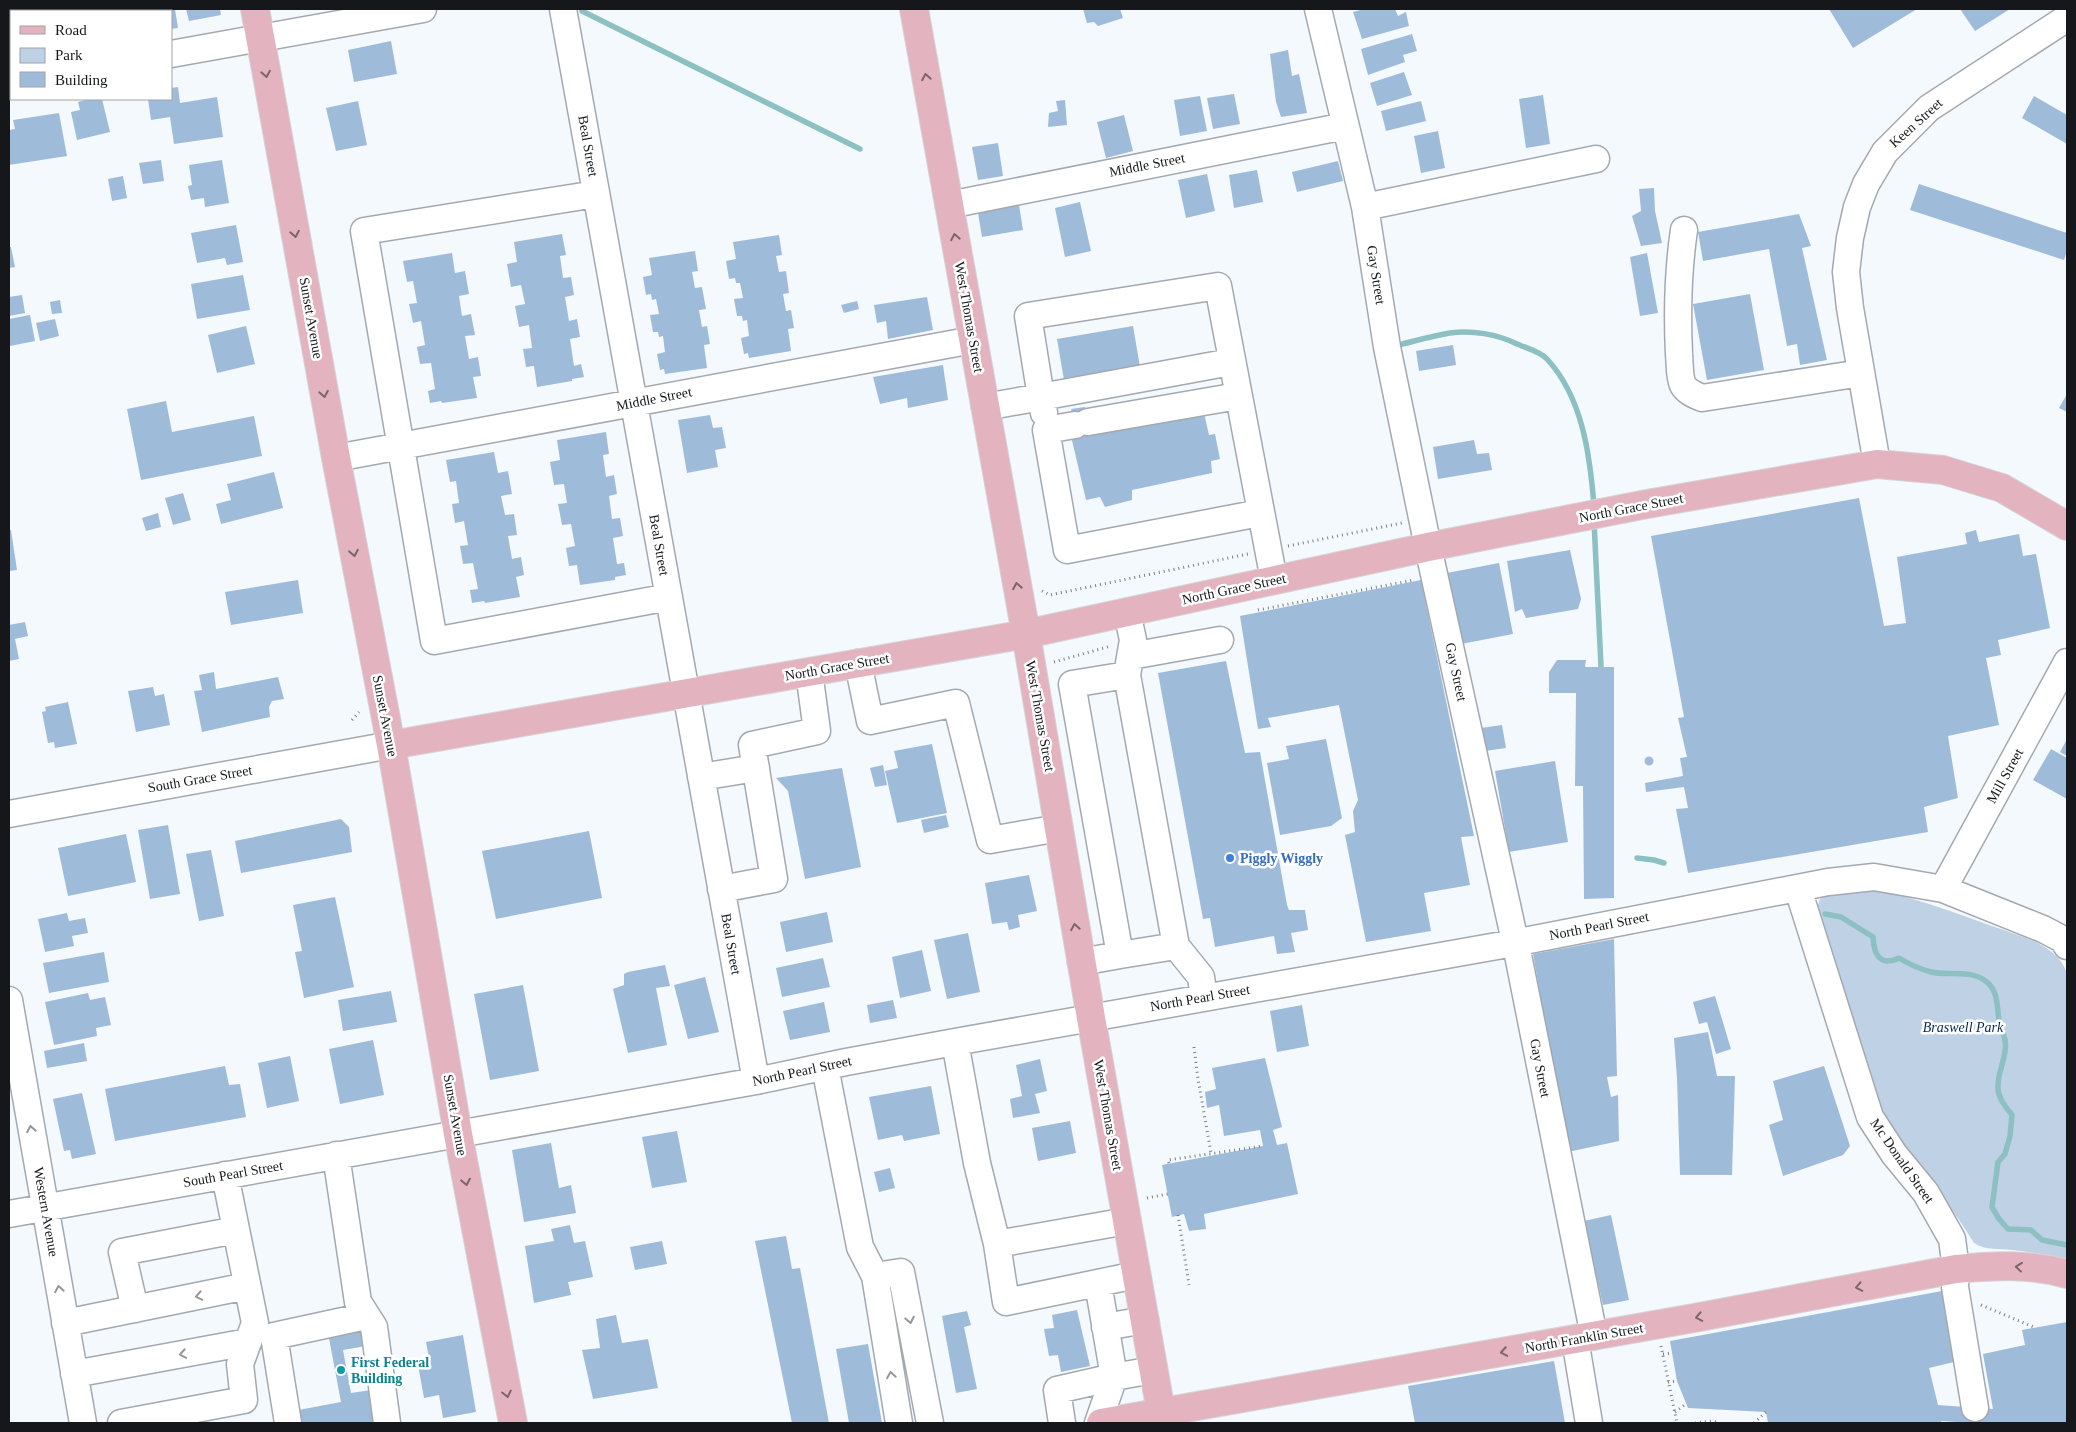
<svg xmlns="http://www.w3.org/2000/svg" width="2076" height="1432" font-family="Georgia,serif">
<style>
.green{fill:#bfd1e5}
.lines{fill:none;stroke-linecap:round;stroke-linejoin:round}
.stream{stroke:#8cc0c3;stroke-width:5.5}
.building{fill:#9fbbda}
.minor-casing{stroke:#a4a9af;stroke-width:29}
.major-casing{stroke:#d5d5d6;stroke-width:30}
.path{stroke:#7b7f83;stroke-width:3;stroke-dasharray:1 4;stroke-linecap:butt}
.minor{stroke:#fff;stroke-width:26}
.major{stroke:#e3b3c0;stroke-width:28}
.oneway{stroke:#7c656d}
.oneway2{stroke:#969798}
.shop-dot{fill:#3f7fe0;stroke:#fff;stroke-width:2}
.culture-dot{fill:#0f9aa8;stroke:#fff;stroke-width:2}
.labels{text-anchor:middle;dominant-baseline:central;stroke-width:5;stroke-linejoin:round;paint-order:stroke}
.street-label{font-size:14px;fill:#15171a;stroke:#fff}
.shop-label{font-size:14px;font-weight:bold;fill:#366cbe;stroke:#fff;text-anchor:start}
.park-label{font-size:14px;font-style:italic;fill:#002951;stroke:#fff}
.culture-label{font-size:14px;font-weight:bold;fill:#0d838f;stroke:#fff;text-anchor:start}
</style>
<rect width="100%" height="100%" fill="#f4f9fe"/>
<path class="green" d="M1863,888C1908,894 1949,911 1992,926C2011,933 2033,938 2049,950C2058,956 2064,964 2067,974V1260C2049,1255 2031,1252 2012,1250C1999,1248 1986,1251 1974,1243C1944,1193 1900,1150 1876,1097L1816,911L1820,899L1830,893Z"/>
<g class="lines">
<path class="stream" d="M582,11L860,149
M1394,346C1412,342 1431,336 1450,333C1472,330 1497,334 1517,344C1526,348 1541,352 1547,359C1583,398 1590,456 1594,506
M1594,521L1601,666
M1637,858L1654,860L1664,863
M1825,914L1841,917L1873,937C1874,954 1879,967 1899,958C1909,964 1919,969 1931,972C1948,976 1972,969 1987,982C2000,993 1996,1010 2000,1025C2003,1034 2007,1040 2005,1051C2004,1062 1998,1074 1998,1085C1997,1097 2005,1106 2012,1115L2010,1136L2005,1154L1998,1162L1992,1207L1999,1219L2008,1229L2031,1230L2042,1240L2067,1245"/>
</g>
<path class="building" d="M23,9H44L45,11H14Z
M98,9H132L133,11H99Z
M141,9H175L178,28L171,29V11H141Z
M186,9H220L221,15L189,21Z
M1083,9H1120L1123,18L1098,26L1094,22L1087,23Z
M1364,9H1395L1398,16L1406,12L1409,26L1362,39L1353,12Z
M1829,9H1917L1853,48Z
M1960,9H2010L1975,31Z
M1412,34L1417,51L1403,55L1405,62L1368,75L1361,49Z
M391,41L397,74L354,82L348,50Z
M1288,50L1292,76L1299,74L1307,113L1281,117L1276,102L1270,54Z
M1404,72L1412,95L1377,106L1370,83Z
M178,87L180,103L217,97L223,137L174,144L170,117L151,120L148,99H171V88Z
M1234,94L1240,124L1213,129L1207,98Z
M1543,95L1550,144L1526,148L1519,99Z
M1200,96L1207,131L1180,136L1174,100Z
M2034,96L2067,115V144L2022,118Z
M90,99H102L110,132L77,140L71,112L80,110L78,102Z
M1065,100L1067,125L1048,127L1049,113L1058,111L1056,101Z
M358,101L367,145L336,151L326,108Z
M1421,101L1426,121L1386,131L1381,111Z
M59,113L67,156L9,165V130L15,129L13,120Z
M1124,115L1133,151L1106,158L1097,122Z
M1438,131L1445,168L1421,173L1414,136Z
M998,143L1003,176L978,180L972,147Z
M161,160L164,181L143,184L139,163Z
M222,160L229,203L205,207L204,198L191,200L188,186L192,185L189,165Z
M1338,161L1343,181L1297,192L1292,172Z
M1257,170L1263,202L1234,208L1229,175Z
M1207,174L1215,211L1186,218L1178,180Z
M123,176L127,198L112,201L108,179Z
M1919,184L2067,233V251L2064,260L1910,210Z
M1654,188L1655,211L1662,243L1641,246L1632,216L1641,211L1639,189Z
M1080,202L1091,251L1065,257L1055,208Z
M1019,205L1023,230L982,237L978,213Z
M1799,214L1811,246L1802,248L1827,360L1800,365L1797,344L1787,346L1769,249L1703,261L1698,232Z
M236,225L243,262L227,265L225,258L197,263L191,233Z
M562,234L566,255L560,256L563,278L571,277L574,295L565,297L569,321L577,319L580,337L570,339L574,366L581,364L584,377L572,379V381L537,387L534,366L526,367L523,349L532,348L529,325L519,327L515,306L525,304L521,285L511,287L507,264L517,262L514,242Z
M779,235L782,255L776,256L779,272L786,271L789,293L783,294L786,311L791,310L794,328L788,329L791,351L749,358L748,353L744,354L741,338L749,336L747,320L743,321L742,316H737L734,299L743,298L740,283H736L735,278L729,279L726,261L736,259L733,242Z
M9,247H11L15,267L9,268Z
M695,251L698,271L692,272L695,288L702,287L706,309L699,310L702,327L707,326L710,344L704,345L707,368L665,374L664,369L660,370L657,354L665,352L663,336L659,337L658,332H653L650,315L659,314L656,299L652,300L651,294L646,295L643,277L652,275L649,258Z
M452,253L455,273L465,271L469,294L459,296L462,316L471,314L475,335L465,336L469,359L478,357L481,376L473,377L477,398L442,403L441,401L430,403L428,391L435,389L431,363L420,364L417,347L425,345L421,321L413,323L409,304L417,303L413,281L407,282L403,261Z
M1647,253L1658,313L1640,316L1630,257Z
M243,275L250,310L197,319L191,284Z
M1750,294L1764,370L1707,380L1693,304Z
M22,295L25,313L9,316V297Z
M927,297L933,330L888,339L886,321L877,323L874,305Z
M60,300L62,313L52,314L50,302Z
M857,301L859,309L844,313L841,305Z
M30,315L35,341L10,346L9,319Z
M55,319L59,336L40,341L36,323Z
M246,326L255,364L217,373L208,335Z
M1133,326L1140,367L1064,380L1057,339Z
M1453,345L1456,365L1419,371L1416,351Z
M943,365L948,400L908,408L907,398L880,404L873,377Z
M2067,394V412L2059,408Z
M166,401L172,432L254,416L262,456L141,480L127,409Z
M1085,407L1091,435L1204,413L1209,435L1215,434L1220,459L1211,461L1212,473L1132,490V500L1105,507L1100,497L1086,500L1071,436L1077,434L1071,409Z
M710,415L713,428L722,427L726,448L715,450L718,467L687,473L678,420Z
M606,432L609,454L603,455L606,477L614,475L617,494L609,496L612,519L620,518L623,536L613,538L617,564L624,563L626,575L615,577V580L580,585L577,565L569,566L566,548L575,546L571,524L562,525L558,504L567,503L564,484L554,485L550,462L560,460L557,440Z
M1474,440L1477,454L1489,453L1492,470L1438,479L1433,447Z
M494,452L498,473L508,471L512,494L501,496L505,515L514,514L517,535L508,536L512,559L521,557L524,575L516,577L520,597L485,603L484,601L472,603L470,590L478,589L473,563L463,564L460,546L468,545L464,521L455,523L452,504L459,503L456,481L450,482L446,460Z
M274,472L283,508L221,524L216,504L231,500L227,484Z
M183,493L191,520L173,525L165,498Z
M1859,498L1884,626L1906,623L1897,557L1967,544L1965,533L1976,530L1979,542L2019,534L2023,556L2036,554L2050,628L1998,640L2001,655L1986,658L1999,725L1948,736L1958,798L1924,807L1928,832L1688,873L1676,809L1688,808L1684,787L1646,792L1645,783L1683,776L1680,758L1687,757L1678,718L1684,717L1651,536Z
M158,513L161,527L146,531L142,518Z
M9,530H11L17,570L9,571Z
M1570,550L1581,599L1578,609L1526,618L1522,609L1515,612L1507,561Z
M1499,563L1513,634L1461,644L1447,573Z
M298,580L303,613L231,625L225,592Z
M1421,580L1474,836L1461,837L1470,885L1424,893L1431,931L1366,942L1345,835L1355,832L1353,811L1358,800L1339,705L1268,718L1271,727L1258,729L1240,616Z
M25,622L28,636L15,639L19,659L9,661V625Z
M1557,660H1586L1585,667H1614V898L1584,899L1583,786H1575L1576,693H1549V672Z
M1226,661L1245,753L1260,752L1287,905L1289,910H1305L1308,930L1291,933L1295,952L1277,954L1274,936L1215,947L1210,918L1203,919L1158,673Z
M214,672L216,689L278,677L284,699L272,701L269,707L270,717L202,732L194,691L202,690L199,675Z
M153,687L155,696L164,694L170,725L136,732L128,691Z
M68,702L77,744L55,748L54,742L48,743L42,712L46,711L45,707Z
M1502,725L1506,748L1485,751L1481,728Z
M1326,739L1342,818L1331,826L1280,835L1267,763L1289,759L1286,746Z
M2067,739V756L2060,752Z
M932,744L947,813L897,823L885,771L898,768L894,751Z
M2051,749L2067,758V799L2033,780Z
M1644.5 761a4.5 4.5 0 1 1 9 0a4.5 4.5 0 1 1-9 0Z
M1555,761L1568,842L1509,852L1495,771Z
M883,765L887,785L875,787L870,768Z
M842,768L861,867L805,879L788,791L776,778Z
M946,815L949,827L924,833L921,820Z
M341,819L349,827L352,852L241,873L235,841Z
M168,825L180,894L150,899L138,830Z
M589,831L602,898L496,919L482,851Z
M126,834L136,882L68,896L58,848Z
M211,850L224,916L199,921L186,854Z
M1029,875L1037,911L1018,915L1020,927L1009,930L1007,922L992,924L985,883Z
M335,897L354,987L304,998L295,952L302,951L293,905Z
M827,912L833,942L786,952L780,922Z
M67,913L69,921L85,918L88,933L72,936L74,946L45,952L38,919Z
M968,933L980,992L947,999L934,940Z
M1614,939L1617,1076L1607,1077L1611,1097L1618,1095L1619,1141L1568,1152L1533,954Z
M922,950L931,991L900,998L892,957Z
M104,952L109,982L49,993L43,963Z
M823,958L830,987L782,997L776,968Z
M665,965L670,986L656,988L667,1045L628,1053L613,989L624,985V974L628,972Z
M705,977L719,1032L688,1039L674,985Z
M523,985L539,1071L490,1080L474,994Z
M391,991L397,1022L343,1031L338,1000Z
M88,993L90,1000L105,997L111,1025L96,1028L97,1036L54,1045L45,1002Z
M1715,996L1731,1049L1716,1054L1707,1022L1699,1024L1693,1002Z
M893,1000L897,1018L870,1023L867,1005Z
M824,1002L830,1032L790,1040L783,1011Z
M1302,1005L1309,1046L1277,1052L1270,1011Z
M1708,1032L1717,1076H1735L1732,1175H1680L1677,1078L1674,1038Z
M373,1040L384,1095L340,1104L329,1049Z
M84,1043L87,1061L47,1068L44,1051Z
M290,1056L299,1101L267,1108L258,1063Z
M1265,1058L1282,1127L1273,1130L1277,1145L1287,1143L1298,1194L1204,1214L1206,1229L1189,1231L1184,1214L1172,1217L1162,1165L1263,1146L1260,1130L1224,1136L1219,1105L1207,1108L1205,1092L1216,1089L1212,1068Z
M1040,1059L1047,1091L1035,1094L1040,1113L1013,1118L1010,1099L1022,1096L1016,1065Z
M225,1066L229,1085L240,1084L246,1117L115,1141L105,1089Z
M1824,1066L1850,1146L1843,1155L1783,1176L1769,1125L1783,1120L1773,1081Z
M931,1086L940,1134L904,1141L902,1135L878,1140L869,1097Z
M82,1093L96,1154L72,1159L70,1150L64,1151L53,1099Z
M1070,1121L1076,1153L1038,1161L1032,1128Z
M677,1131L687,1182L652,1188L642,1137Z
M551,1143L559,1188L571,1185L576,1213L524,1222L512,1150Z
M890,1168L895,1188L879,1192L874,1172Z
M1611,1215L1629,1300L1603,1305L1584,1221Z
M570,1225L574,1243L585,1241L593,1277L568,1282L571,1295L534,1303L525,1246L554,1241L551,1229Z
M786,1236L792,1269L800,1268L829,1423H792L755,1241Z
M662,1241L667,1264L635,1270L630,1247Z
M1942,1291L1954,1362L1929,1368L1938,1405L1993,1409L1983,1354L2025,1345L2022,1330L2067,1322V1422L1973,1423L1941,1421L1942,1423H1768L1766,1412L1688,1408L1677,1381L1670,1341Z
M1077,1310L1090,1366L1061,1372L1058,1355L1049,1356L1044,1329L1054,1328L1052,1315Z
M967,1311L971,1325L964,1327L977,1389L956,1393L942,1316Z
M616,1315L622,1343L648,1339L658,1388L593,1399L582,1350L600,1348L596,1319Z
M362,1327L366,1346L343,1350L351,1393L371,1390L377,1423H295L293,1411L341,1402L328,1333Z
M463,1335L476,1412L443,1418L439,1395L424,1398L418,1365L430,1363L426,1342Z
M868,1344L882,1423H849L836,1349Z
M1554,1361L1565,1423H1415L1408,1386Z"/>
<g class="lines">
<defs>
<path id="minor" d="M563,9L756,1081
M1318,9L1365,207L1387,347L1428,547L1518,955L1594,1336
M171,54L423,9
M9,82H11
M596,194L364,231L434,641L669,597
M949,205L1345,126
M1365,207L1596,159
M1684,230C1678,271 1677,312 1679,354C1680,363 1679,377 1683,385C1687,392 1695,395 1702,398L1861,373
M985,407L1041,397L1028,316L1218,286L1274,580
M1044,413L1041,397L1231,362
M1088,422L1238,396
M1075,425L1046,430L1067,550L1260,513
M336,458L973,340
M1877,464L1850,308L1846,272L1850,238L1857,207L1866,184L1885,152L1929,108L2067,18
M1127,612L1133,640L1127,675L1176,946L1201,977L1204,998
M1131,656L1220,640
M858,663L870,721L956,703L990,840L1059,828
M1127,675L1072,684L1120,955L1176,946
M701,777L756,768
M9,814L391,745
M721,889L774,879L752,745L817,731L809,672
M1798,889L1870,1117L1894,1154L1926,1193L1952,1239L1956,1269L1955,1287L1975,1408
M1943,889L2067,662
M1081,962L1120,955
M9,1000L83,1423
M955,1042L977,1163L997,1244L1127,1221
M825,1067L860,1247L875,1276L899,1423
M336,1155L358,1302L374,1327L387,1423
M9,1214L756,1081L846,1062L955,1042L1514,943L1828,882L1874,877L1943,889L2043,929L2062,939L2067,946
M997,1244L1006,1302L1136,1275
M875,1276L901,1272L930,1423
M1098,1283L1114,1377L1153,1370
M135,1309L122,1252L236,1230
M65,1323L247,1286
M1105,1327L1145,1320
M1575,1339L1589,1423
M74,1374L248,1342
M121,1423L244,1400L240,1364L255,1323L225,1175
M288,1423L274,1336L366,1316
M1062,1423L1057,1390L1114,1377
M1098,1423L1114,1377"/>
<path id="major" d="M255,9L336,458L391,745L458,1134L513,1423
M914,9L1026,634L1091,1018L1163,1423
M391,745L1026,634L1428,547L1647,504L1877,464L1943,470L2002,488L2067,526
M1101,1423L1694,1318L1956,1269C1994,1265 2031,1264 2067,1274"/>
</defs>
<use href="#minor" class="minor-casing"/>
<use href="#major" class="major-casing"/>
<path class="path" d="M1288,546L1402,523
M1042,591L1050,595L1248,554
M1258,610L1414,580
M1054,662L1111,646
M352,720L359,712
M1194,1047L1198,1079L1211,1153
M1169,1163L1168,1160L1263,1146
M1147,1198L1168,1194
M1178,1215L1189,1285
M1981,1305L2036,1328
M1661,1346L1677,1423
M1663,1354L1672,1353
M1668,1382L1677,1381
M1675,1412L1686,1404
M1695,1423L1712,1421L1719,1423
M1754,1423L1766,1412"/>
<use href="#minor" class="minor"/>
<use href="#major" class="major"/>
</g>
<defs><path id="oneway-chevron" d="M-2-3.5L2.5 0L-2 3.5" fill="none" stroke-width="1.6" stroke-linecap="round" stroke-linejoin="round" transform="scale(1.25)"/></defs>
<g class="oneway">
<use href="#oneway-chevron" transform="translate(266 74) rotate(80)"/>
<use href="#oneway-chevron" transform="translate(926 77) rotate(-100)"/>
<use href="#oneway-chevron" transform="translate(295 234) rotate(80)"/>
<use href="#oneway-chevron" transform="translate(955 237) rotate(-100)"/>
<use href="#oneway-chevron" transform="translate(324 394) rotate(80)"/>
<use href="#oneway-chevron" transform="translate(354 553) rotate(79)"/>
<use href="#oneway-chevron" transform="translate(1017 586) rotate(-100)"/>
<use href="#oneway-chevron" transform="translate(1075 927) rotate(-100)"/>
<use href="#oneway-chevron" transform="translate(466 1182) rotate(79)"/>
<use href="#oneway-chevron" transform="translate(2019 1267) rotate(-174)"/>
<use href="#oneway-chevron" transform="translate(1859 1287) rotate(169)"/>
<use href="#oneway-chevron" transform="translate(1699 1317) rotate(169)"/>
<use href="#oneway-chevron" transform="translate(1504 1352) rotate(170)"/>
<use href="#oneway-chevron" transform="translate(507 1394) rotate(78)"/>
</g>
<g class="oneway2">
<use href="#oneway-chevron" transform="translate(31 1129) rotate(-100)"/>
<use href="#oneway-chevron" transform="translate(59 1289) rotate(-100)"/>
<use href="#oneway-chevron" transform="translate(199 1296) rotate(169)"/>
<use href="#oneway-chevron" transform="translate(910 1320) rotate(79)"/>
<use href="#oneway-chevron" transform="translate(183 1354) rotate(170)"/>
<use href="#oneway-chevron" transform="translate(891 1375) rotate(-99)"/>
</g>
<circle class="shop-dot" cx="1230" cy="858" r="5"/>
<circle class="culture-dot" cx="341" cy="1370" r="5"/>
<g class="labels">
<g class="street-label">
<text transform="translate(1916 123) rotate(-42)">Keen Street</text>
<text transform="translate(588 146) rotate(80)">Beal Street</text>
<text transform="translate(1147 165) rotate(-11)">Middle Street</text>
<text transform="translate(1376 275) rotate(81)">Gay Street</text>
<text transform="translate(969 317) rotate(80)">West Thomas Street</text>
<text transform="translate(311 318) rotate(80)">Sunset Avenue</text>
<text transform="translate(654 399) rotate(-11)">Middle Street</text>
<text transform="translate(1631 508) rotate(-11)">North Grace Street</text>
<text transform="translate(659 545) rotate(80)">Beal Street</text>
<text transform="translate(1234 589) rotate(-12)">North Grace Street</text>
<text transform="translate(837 667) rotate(-10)">North Grace Street</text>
<text transform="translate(1456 672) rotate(78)">Gay Street</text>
<text transform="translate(385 716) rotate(79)">Sunset Avenue</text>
<text transform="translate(1040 716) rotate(80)">West Thomas Street</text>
<text transform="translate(2005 776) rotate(-61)">Mill Street</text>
<text transform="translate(200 779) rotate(-10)">South Grace Street</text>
<text transform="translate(1599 926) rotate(-11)">North Pearl Street</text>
<text transform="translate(731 944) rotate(80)">Beal Street</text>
<text transform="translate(1200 998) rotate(-10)">North Pearl Street</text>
<text transform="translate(1540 1068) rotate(79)">Gay Street</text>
<text transform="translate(802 1071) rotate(-12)">North Pearl Street</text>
<text transform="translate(455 1115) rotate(80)">Sunset Avenue</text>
<text transform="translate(1108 1115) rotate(80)">West Thomas Street</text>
<text transform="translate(1902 1161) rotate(55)">Mc Donald Street</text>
<text transform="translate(233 1174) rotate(-10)">South Pearl Street</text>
<text transform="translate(46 1212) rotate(80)">Western Avenue</text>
<text transform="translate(1584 1338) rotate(-10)">North Franklin Street</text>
</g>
<g class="shop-label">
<text x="1240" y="858">Piggly Wiggly</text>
</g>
<g class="park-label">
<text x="1963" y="1027">Braswell Park</text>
</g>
<g class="culture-label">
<text x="351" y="1362">First Federal<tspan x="351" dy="16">Building</tspan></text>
</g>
</g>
<rect width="2076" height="1432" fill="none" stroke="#15171a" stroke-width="20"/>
<rect x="10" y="10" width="162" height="90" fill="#ffffff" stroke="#a1a2a3"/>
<rect x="20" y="26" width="25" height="8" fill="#e3b3c0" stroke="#a1a2a3"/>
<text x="55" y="35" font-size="15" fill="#15171a">Road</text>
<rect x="20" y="48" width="25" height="15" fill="#bfd1e5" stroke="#a1a2a3"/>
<text x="55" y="60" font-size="15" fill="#15171a">Park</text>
<rect x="20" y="72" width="25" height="15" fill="#9fbbda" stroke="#a1a2a3"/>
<text x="55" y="85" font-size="15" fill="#15171a">Building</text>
</svg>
